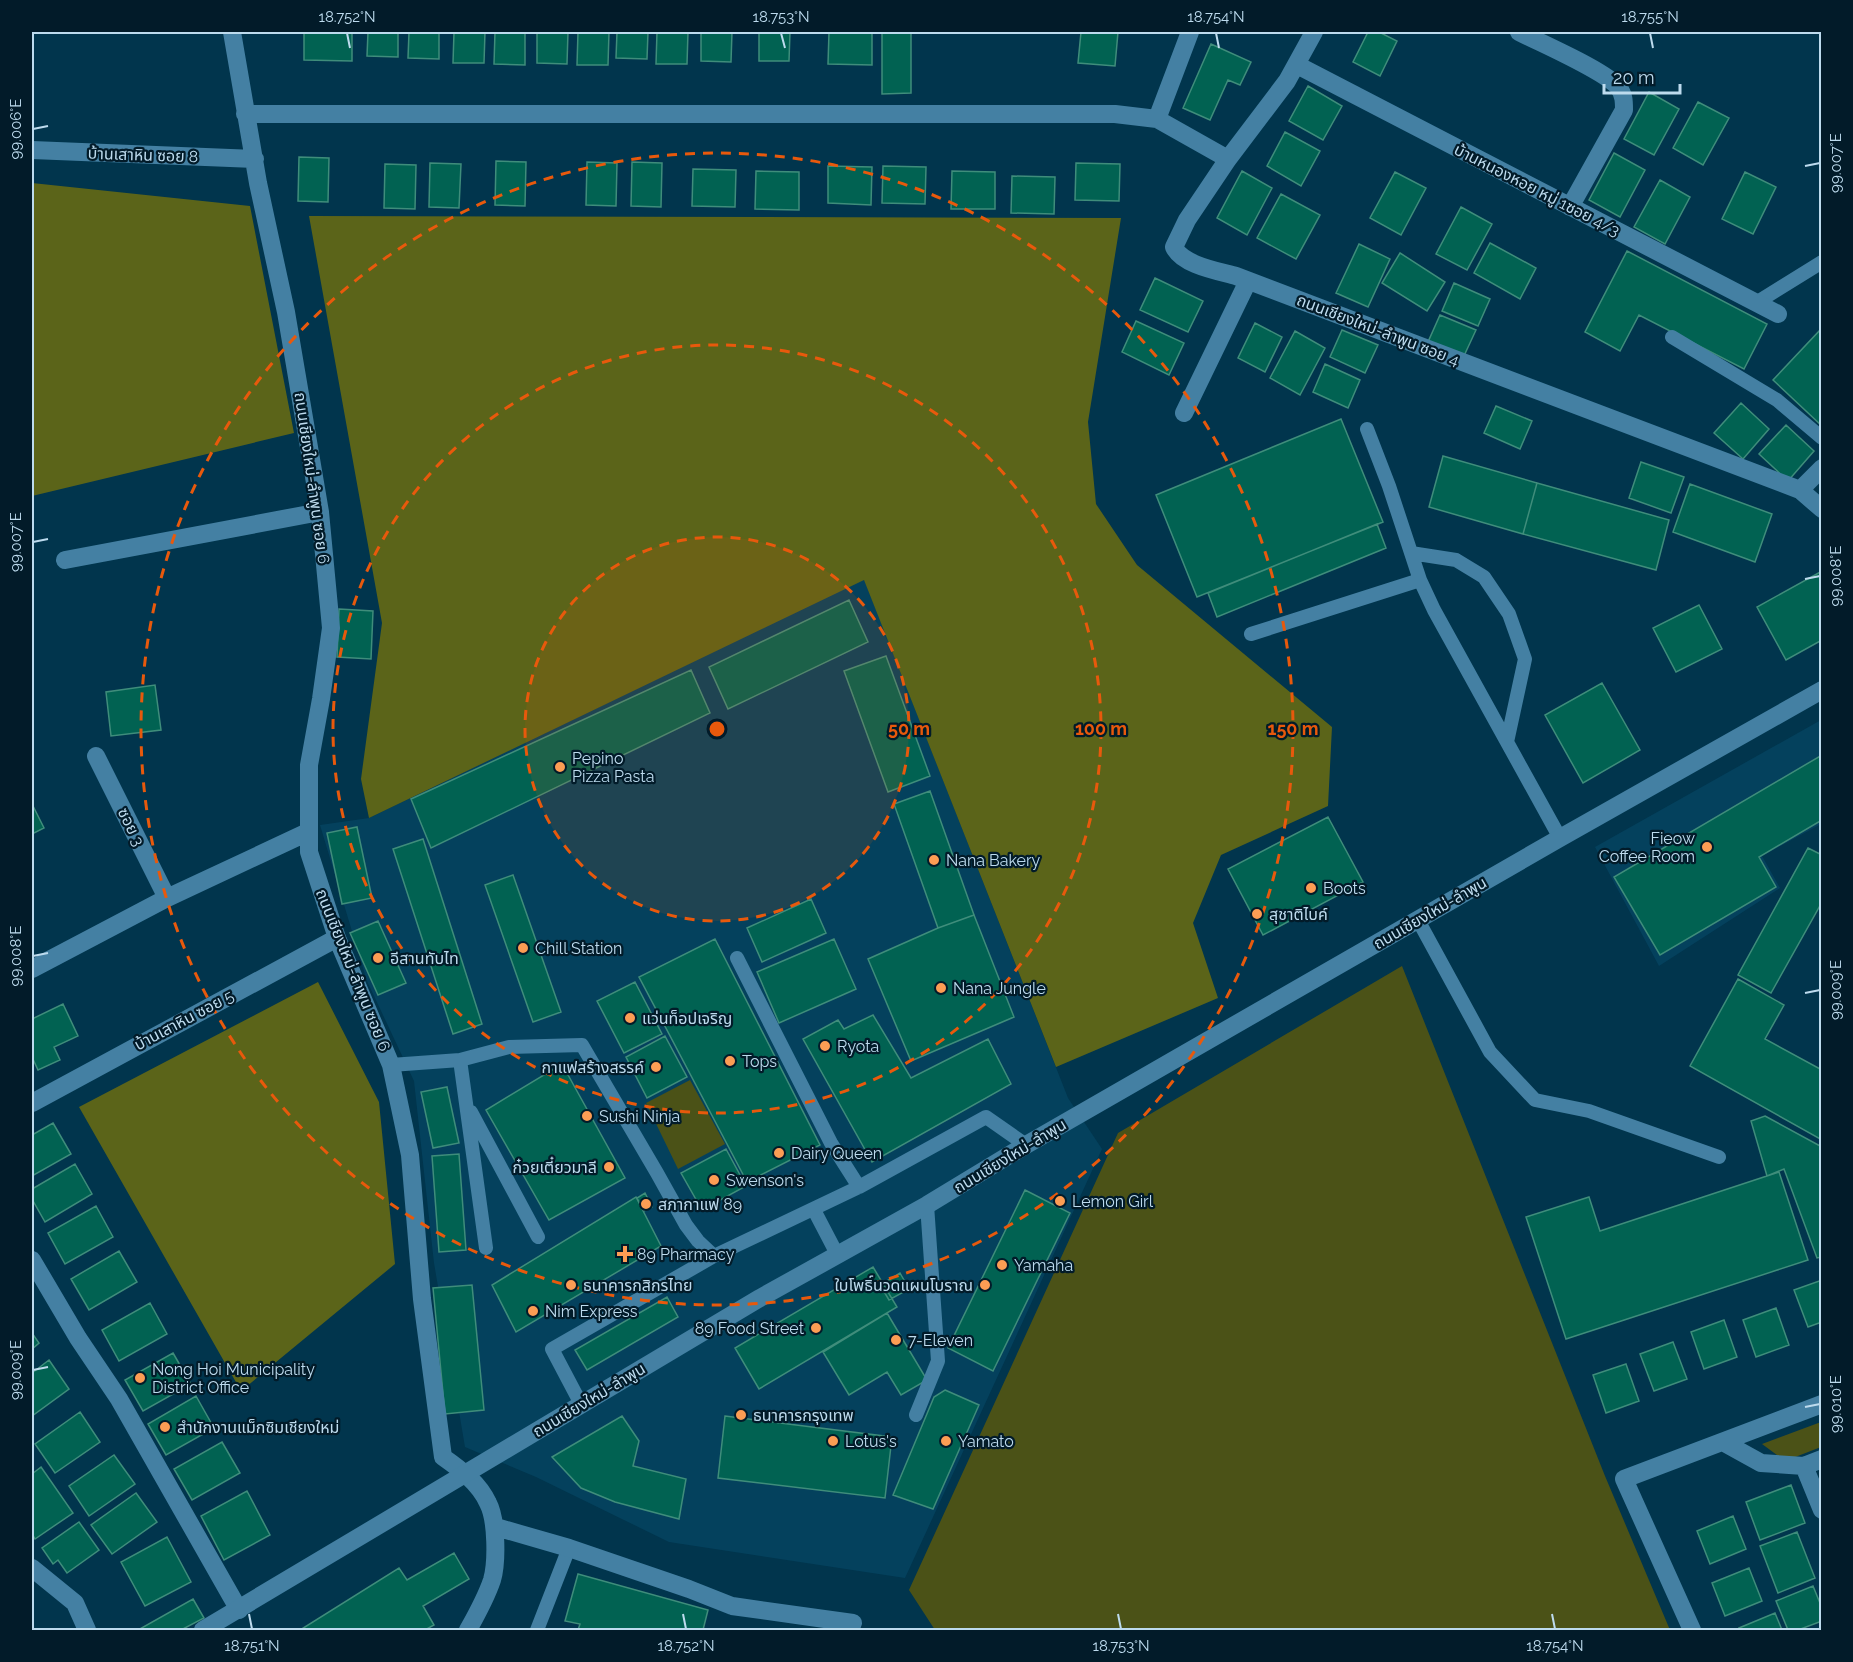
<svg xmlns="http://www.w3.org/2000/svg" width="1853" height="1662" font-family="Raleway,'Noto Sans Thai',sans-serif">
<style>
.built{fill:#04415d}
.green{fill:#4b5217}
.forest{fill:#5b6419}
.building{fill:#016252;stroke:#3f8d7b;stroke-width:1.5}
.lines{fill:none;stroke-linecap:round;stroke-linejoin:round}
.lane{stroke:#4480a3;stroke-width:14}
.street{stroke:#4480a3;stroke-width:18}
.secondary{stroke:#4480a3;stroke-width:18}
.ticks{fill:none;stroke:#bddbee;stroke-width:2}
.ring{fill:none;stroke:#e8590c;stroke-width:3;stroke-dasharray:10 8}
.poi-dot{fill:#fc9d54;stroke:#021b29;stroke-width:2}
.labels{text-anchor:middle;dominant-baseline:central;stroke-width:4.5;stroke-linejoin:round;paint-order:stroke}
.street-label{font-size:16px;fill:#bddbee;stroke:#021b29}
.poi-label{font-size:16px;fill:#bddbee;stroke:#021b29;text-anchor:start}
.centre{fill:#e8590c;stroke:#021b29;stroke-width:3}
.ring-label{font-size:18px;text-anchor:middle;font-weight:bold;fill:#e8590c;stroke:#021b29;stroke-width:4.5;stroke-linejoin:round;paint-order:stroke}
.neatline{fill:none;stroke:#bddbee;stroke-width:2}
.ticks-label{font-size:15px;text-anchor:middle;fill:#bddbee}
</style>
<rect width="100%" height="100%" fill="#01354d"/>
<path class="built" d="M864,579L1068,1098L1102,1149L905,1578L669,1542L536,1477L465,1447L434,1263L414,1081L367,981L320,825L369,818Z
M1821,720V824L1762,856L1780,888L1659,966L1595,847Z"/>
<path class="green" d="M1402,966L1605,1476L1670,1630H935L909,1590L1118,1133Z
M690,1080L725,1144L678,1169L646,1103Z
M1821,1422V1447L1785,1461L1762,1444Z"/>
<path class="forest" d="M32,183L250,206L294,433L32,496Z
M309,216L1121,218L1088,422L1096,504L1137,565L1332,727L1328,806L1221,855L1193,923L1218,998L1056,1067L864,580L369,818L361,779L382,623Z
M318,982L379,1102L395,1264L241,1391L79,1107Z"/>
<path class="building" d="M304,32H352V61L304,60Z
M368,32H398V57L367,56Z
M409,32H439V59L408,58Z
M454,32H485L484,63H453Z
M495,32H525V65L494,64Z
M537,32H568L567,64L537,63Z
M578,32H609L608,65H577Z
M617,32H648L647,59L616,58Z
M657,32H688L687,64H656Z
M701,32H732L731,62L701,61Z
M759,32H790L789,61H759Z
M829,32H872V65L828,64Z
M882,32H911V93L882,94Z
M1081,32H1118L1115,66L1078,63Z
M1368,32H1379L1397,41L1380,76L1353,62Z
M1211,44L1251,62L1240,85L1228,80L1210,120L1183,108Z
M1308,86L1342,106L1323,140L1289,121Z
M1649,92L1679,109L1654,155L1624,139Z
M1698,102L1729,118L1703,165L1673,148Z
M1285,132L1320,151L1301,186L1267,166Z
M1614,153L1645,170L1620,217L1589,200Z
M299,157L329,158L328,202L298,201Z
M496,161L526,162L525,206L495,205Z
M587,162L617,163L616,206L586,205Z
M632,162L662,163L661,207L631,206Z
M430,163L461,164L459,208L429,207Z
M1076,163L1120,164L1119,201L1075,200Z
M385,164L416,165L415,209L384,208Z
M828,166L872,167L871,205L828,203Z
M883,166L926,167L925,204L882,203Z
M693,169L736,170L735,207L692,206Z
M756,171L799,172V210L755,209Z
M952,171L995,172V209H951Z
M1242,171L1272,188L1247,235L1217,218Z
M1395,172L1426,188L1401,235L1370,218Z
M1745,172L1776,187L1753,234L1722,219Z
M1012,176L1055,177L1054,214L1011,213Z
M1660,180L1690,197L1665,244L1634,227Z
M1281,194L1320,215L1296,259L1257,238Z
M1461,207L1492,224L1467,270L1436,254Z
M1490,243L1536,268L1520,299L1474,273Z
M1359,244L1390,259L1368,307L1336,293Z
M1627,251L1767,324L1744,369L1639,315L1620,351L1585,332Z
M1400,253L1445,282L1427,311L1382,283Z
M1155,278L1203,301L1188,332L1140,310Z
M1454,283L1490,299L1478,326L1442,311Z
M1440,315L1476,330L1463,358L1428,342Z
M1136,321L1184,343L1169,375L1122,352Z
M1255,323L1282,337L1265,372L1238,358Z
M1822,328V426L1773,380Z
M1342,330L1378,345L1365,373L1330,357Z
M1295,331L1325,348L1300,395L1270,378Z
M1325,364L1360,380L1348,408L1313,392Z
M1741,403L1769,429L1743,459L1714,433Z
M1496,406L1532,421L1520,449L1484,433Z
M1341,419L1383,522L1197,597L1156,495Z
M1786,425L1814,451L1788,481L1759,454Z
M1443,456L1537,483L1523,534L1429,507Z
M1641,462L1684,477L1671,513L1629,498Z
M1537,483L1669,520L1656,570L1523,534Z
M1690,484L1772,514L1755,562L1673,532Z
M1377,524L1386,548L1217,617L1208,593Z
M1822,571V640L1786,660L1757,607Z
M849,600L868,642L728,709L709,667Z
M1699,605L1722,649L1676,672L1653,628Z
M339,609L373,611L371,659L337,657Z
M886,656L930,776L888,792L844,671Z
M691,670L710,713L431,848L411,799Z
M1602,683L1640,750L1583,783L1545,715Z
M155,685L161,730L111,736L106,692Z
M1822,755V820L1759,857L1776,887L1660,955L1614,877Z
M930,791L974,915L938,928L894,804Z
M32,804L44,828L32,834Z
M1328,817L1363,882L1263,935L1228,869Z
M357,827L372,898L342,904L327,833Z
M423,839L482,1024L453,1034L393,849Z
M1808,848L1822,855V902L1771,993L1738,975Z
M513,875L561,1012L533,1022L485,885Z
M811,899L826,933L762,962L747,928Z
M974,915L1014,1017L911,1061L868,959L938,928Z
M378,921L406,983L378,995L350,933Z
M715,939L820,1145L747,1182L639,977Z
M834,939L856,989L779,1023L757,972Z
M1738,979L1784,1005L1765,1039L1822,1070V1140L1690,1066Z
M635,982L662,1034L624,1053L597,1001Z
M63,1004L78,1036L54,1047L60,1060L38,1070L32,1057V1019Z
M873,1015L911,1078L988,1039L1011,1084L872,1162L803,1039L838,1020L844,1029Z
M665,1036L687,1077L647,1098L626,1057Z
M562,1064L625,1178L549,1220L486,1110Z
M447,1087L459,1143L433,1148L421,1092Z
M1765,1116L1822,1147V1257L1817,1258L1784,1169L1767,1176L1751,1121Z
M53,1123L71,1154L32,1176V1135Z
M726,1149L746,1186L702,1210L681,1173Z
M459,1154L466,1250L439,1252L432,1156Z
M75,1164L92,1194L45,1222L32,1199V1189Z
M1779,1172L1808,1260L1566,1339L1526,1217L1589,1197L1600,1231Z
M1025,1190L1070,1213L993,1371L948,1348Z
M645,1193L652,1207L644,1211L637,1198Z
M636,1197L661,1246L516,1332L492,1285Z
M96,1206L113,1237L65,1264L48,1233Z
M119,1251L137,1282L89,1310L71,1279Z
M873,1267L897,1307L759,1389L735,1348Z
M900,1273L909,1289L889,1300L880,1285Z
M1822,1280V1322L1808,1327L1794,1290Z
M472,1285L484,1410L445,1414L433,1288Z
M667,1297L678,1317L587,1370L575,1350Z
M150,1303L167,1334L119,1361L102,1330Z
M1776,1308L1789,1345L1756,1357L1743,1320Z
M887,1313L927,1380L901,1395L887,1372L849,1395L823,1352Z
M1724,1320L1737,1357L1704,1369L1691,1332Z
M32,1333L39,1343L32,1349Z
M1673,1342L1687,1379L1654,1391L1640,1354Z
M173,1353L191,1384L143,1411L125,1380Z
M49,1360L69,1389L32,1416V1373Z
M1626,1364L1639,1401L1606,1413L1593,1375Z
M945,1390L979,1405L933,1509L893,1495L934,1397Z
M196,1396L214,1428L166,1455L148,1424Z
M80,1412L100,1442L55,1473L35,1444Z
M622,1416L639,1441L633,1466L686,1479L679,1519L615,1502L581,1488L552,1457Z
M725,1416L892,1437L885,1498L718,1478Z
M222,1442L240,1473L192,1500L174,1469Z
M114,1455L135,1484L89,1516L69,1486Z
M41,1467L73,1513L35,1539L32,1534V1474Z
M1791,1485L1805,1523L1760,1540L1746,1502Z
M247,1491L270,1535L224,1560L201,1516Z
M136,1493L157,1522L112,1554L91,1525Z
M1733,1516L1746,1549L1710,1564L1697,1531Z
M79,1522L99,1550L67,1573L58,1560L53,1564L42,1548Z
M1797,1532L1815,1578L1778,1593L1760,1546Z
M167,1537L191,1582L145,1606L121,1562Z
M454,1553L469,1579L423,1606L434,1625L425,1630H300L399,1568L407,1580Z
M1749,1568L1762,1601L1725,1616L1712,1583Z
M578,1574L708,1610L703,1630H578L580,1624L565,1621Z
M1813,1586L1822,1608V1621L1798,1630H1788L1776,1601Z
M193,1599L204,1618L181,1630H138Z
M1775,1613L1782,1630H1740L1739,1628Z"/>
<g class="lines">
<path class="lane" d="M1756,303L1822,262
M1672,337L1777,400L1822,438
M1367,429L1389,486L1420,580
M1411,553L1456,560L1484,577L1509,614L1525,659L1507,742
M1251,634L1420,580L1434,610L1560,838
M1418,920L1490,1052L1535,1100L1589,1111L1719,1157
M737,958L831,1143L859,1187
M460,1060L486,1248
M391,1065L460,1060L509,1047L582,1045L657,1173L686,1225L698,1241L714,1256
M471,1112L538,1237
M814,1210L838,1256
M581,1404L552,1349L714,1256L859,1187L986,1117L1026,1145
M916,1415L938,1361L927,1205
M537,1630L569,1548"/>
<path class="street" d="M232,32L258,183L286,312L320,512L331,628L321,699L309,765V852L337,938L391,1065L410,1155L422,1299L443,1457C460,1469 479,1483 488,1503C497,1520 497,1563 492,1580C486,1598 477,1614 468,1630
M1314,32L1287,81L1228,159L1187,220L1174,247C1182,265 1218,271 1236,276L1800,490L1822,509
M1519,32C1540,43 1606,71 1619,88C1624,95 1624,102 1624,110L1570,207
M1297,65L1778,314
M245,114H1115L1157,119L1228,159
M1157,119L1190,32
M32,150L255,159
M1184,413L1248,281
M1800,490L1822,468
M65,560L320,512
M96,756L167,898
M32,969L167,898L308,832
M32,1103L337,938
M32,1260L78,1338L119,1399L239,1610
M1723,1442L1761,1463L1804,1466L1822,1459
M1804,1466L1822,1510
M496,1527L569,1548L689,1589L732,1606L853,1623
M32,1568L75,1603L87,1630
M1692,1630L1624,1479L1822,1404"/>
<path class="secondary" d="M203,1630L760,1298L927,1205L1026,1145L1560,838L1822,690"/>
</g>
<path class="ticks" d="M347,33L350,48M781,33L785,48M1216,33L1219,48M1650,33L1653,48M33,129L48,126M1805,166L1820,163M33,542L48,539M1805,579L1820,576M33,956L48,953M1805,993L1820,990M33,1370L48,1367M1805,1407L1820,1404M249,1614L252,1629M683,1614L686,1629M1118,1614L1121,1629M1552,1614L1555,1629"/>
<circle cx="717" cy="729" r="192" fill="#e8590c" fill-opacity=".12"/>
<g class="ring">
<circle cx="717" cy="729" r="192"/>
<circle cx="717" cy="729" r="384"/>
<circle cx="717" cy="729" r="576"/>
</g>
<g class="poi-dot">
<circle cx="560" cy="767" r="6"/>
<circle cx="1707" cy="847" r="6"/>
<circle cx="934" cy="860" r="6"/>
<circle cx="1311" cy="888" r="6"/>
<circle cx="1257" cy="914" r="6"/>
<circle cx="523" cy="948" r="6"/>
<circle cx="378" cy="958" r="6"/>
<circle cx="941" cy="988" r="6"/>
<circle cx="630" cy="1018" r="6"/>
<circle cx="825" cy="1046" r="6"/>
<circle cx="730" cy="1061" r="6"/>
<circle cx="656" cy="1067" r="6"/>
<circle cx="587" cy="1116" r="6"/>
<circle cx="779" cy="1153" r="6"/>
<circle cx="609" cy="1167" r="6"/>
<circle cx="714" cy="1180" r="6"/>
<circle cx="1060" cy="1201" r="6"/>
<circle cx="646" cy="1204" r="6"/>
<path d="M622 1245h6v6h6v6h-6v6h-6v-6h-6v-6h6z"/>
<circle cx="1002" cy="1265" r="6"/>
<circle cx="571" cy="1285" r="6"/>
<circle cx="985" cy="1285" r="6"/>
<circle cx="533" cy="1311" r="6"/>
<circle cx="816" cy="1328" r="6"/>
<circle cx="896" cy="1340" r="6"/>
<circle cx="140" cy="1378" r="6"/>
<circle cx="741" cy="1415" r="6"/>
<circle cx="165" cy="1427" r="6"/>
<circle cx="833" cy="1441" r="6"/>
<circle cx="946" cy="1441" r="6"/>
</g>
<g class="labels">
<g class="street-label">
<text transform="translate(143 155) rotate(2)">บ้านเสาหิน ซอย 8</text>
<text transform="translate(1537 190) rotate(27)">บ้านหนองหอย หมู่ 1ซอย 4/3</text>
<text transform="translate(1378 330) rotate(21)">ถนนเชียงใหม่-ลำพูน ซอย 4</text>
<text transform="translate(312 478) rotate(82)">ถนนเชียงใหม่-ลำพูน ซอย 6</text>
<text transform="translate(131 827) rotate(64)">ซอย 3</text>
<text transform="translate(1430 913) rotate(-30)">ถนนเชียงใหม่-ลำพูน</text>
<text transform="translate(353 970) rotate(68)">ถนนเชียงใหม่-ลำพูน ซอย 6</text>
<text transform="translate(184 1020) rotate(-28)">บ้านเสาหิน ซอย 5</text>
<text transform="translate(1010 1156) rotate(-31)">ถนนเชียงใหม่-ลำพูน</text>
<text transform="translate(589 1400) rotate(-31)">ถนนเชียงใหม่-ลำพูน</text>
</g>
<g class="poi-label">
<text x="572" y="758">Pepino<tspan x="572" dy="18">Pizza Pasta</tspan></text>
<text x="1695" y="838" text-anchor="end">Fieow<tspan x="1695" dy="18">Coffee Room</tspan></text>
<text x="946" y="860">Nana Bakery</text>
<text x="1323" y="888">Boots</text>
<text x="1269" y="914">สุชาติไบค์</text>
<text x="535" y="948">Chill Station</text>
<text x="390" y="958">อีสานทับไท</text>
<text x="953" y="988">Nana Jungle</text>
<text x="642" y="1018">แว่นท็อปเจริญ</text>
<text x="837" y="1046">Ryota</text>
<text x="742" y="1061">Tops</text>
<text x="644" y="1067" text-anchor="end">กาแฟสร้างสรรค์</text>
<text x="599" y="1116">Sushi Ninja</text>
<text x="791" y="1153">Dairy Queen</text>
<text x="597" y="1167" text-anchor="end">ก๋วยเตี๋ยวมาลี</text>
<text x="726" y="1180">Swenson's</text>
<text x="1072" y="1201">Lemon Girl</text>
<text x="658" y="1204">สภากาแฟ 89</text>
<text x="637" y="1254">89 Pharmacy</text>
<text x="1014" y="1265">Yamaha</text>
<text x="583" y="1285">ธนาคารกสิกรไทย</text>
<text x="973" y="1285" text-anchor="end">ใบโพธิ์นวดแผนโบราณ</text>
<text x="545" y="1311">Nim Express</text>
<text x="804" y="1328" text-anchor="end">89 Food Street</text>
<text x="908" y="1340">7-Eleven</text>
<text x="152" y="1369">Nong Hoi Municipality<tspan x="152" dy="18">District Office</tspan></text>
<text x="753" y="1415">ธนาคารกรุงเทพ</text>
<text x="177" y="1427">สำนักงานแม็กซิมเชียงใหม่</text>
<text x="845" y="1441">Lotus's</text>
<text x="958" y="1441">Yamato</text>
</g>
</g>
<circle cx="717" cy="729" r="9" class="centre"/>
<g class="ring-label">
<text x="909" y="735">50 m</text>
<text x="1101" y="735">100 m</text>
<text x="1293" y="735">150 m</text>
</g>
<rect width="1853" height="1662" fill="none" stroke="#021b29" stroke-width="66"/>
<path d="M1604 84v9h76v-9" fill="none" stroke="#bddbee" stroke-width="3"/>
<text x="1613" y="84" font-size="18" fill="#bddbee" stroke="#021b29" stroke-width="4.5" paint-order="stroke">20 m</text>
<rect x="33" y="33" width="1787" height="1596" class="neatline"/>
<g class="ticks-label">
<text x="347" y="22">18.752°N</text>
<text x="781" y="22">18.753°N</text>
<text x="1216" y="22">18.754°N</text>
<text x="1650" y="22">18.755°N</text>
<text transform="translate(16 129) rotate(-90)" y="5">99.006°E</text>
<text transform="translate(1836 163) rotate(-90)" y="5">99.007°E</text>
<text transform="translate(16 542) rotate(-90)" y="5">99.007°E</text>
<text transform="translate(1836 576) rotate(-90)" y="5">99.008°E</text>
<text transform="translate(16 956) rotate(-90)" y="5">99.008°E</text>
<text transform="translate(1836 990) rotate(-90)" y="5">99.009°E</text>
<text transform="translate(16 1370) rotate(-90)" y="5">99.009°E</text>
<text transform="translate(1836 1404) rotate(-90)" y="5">99.010°E</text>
<text x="252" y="1651">18.751°N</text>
<text x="686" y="1651">18.752°N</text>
<text x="1121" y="1651">18.753°N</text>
<text x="1555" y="1651">18.754°N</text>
</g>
</svg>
